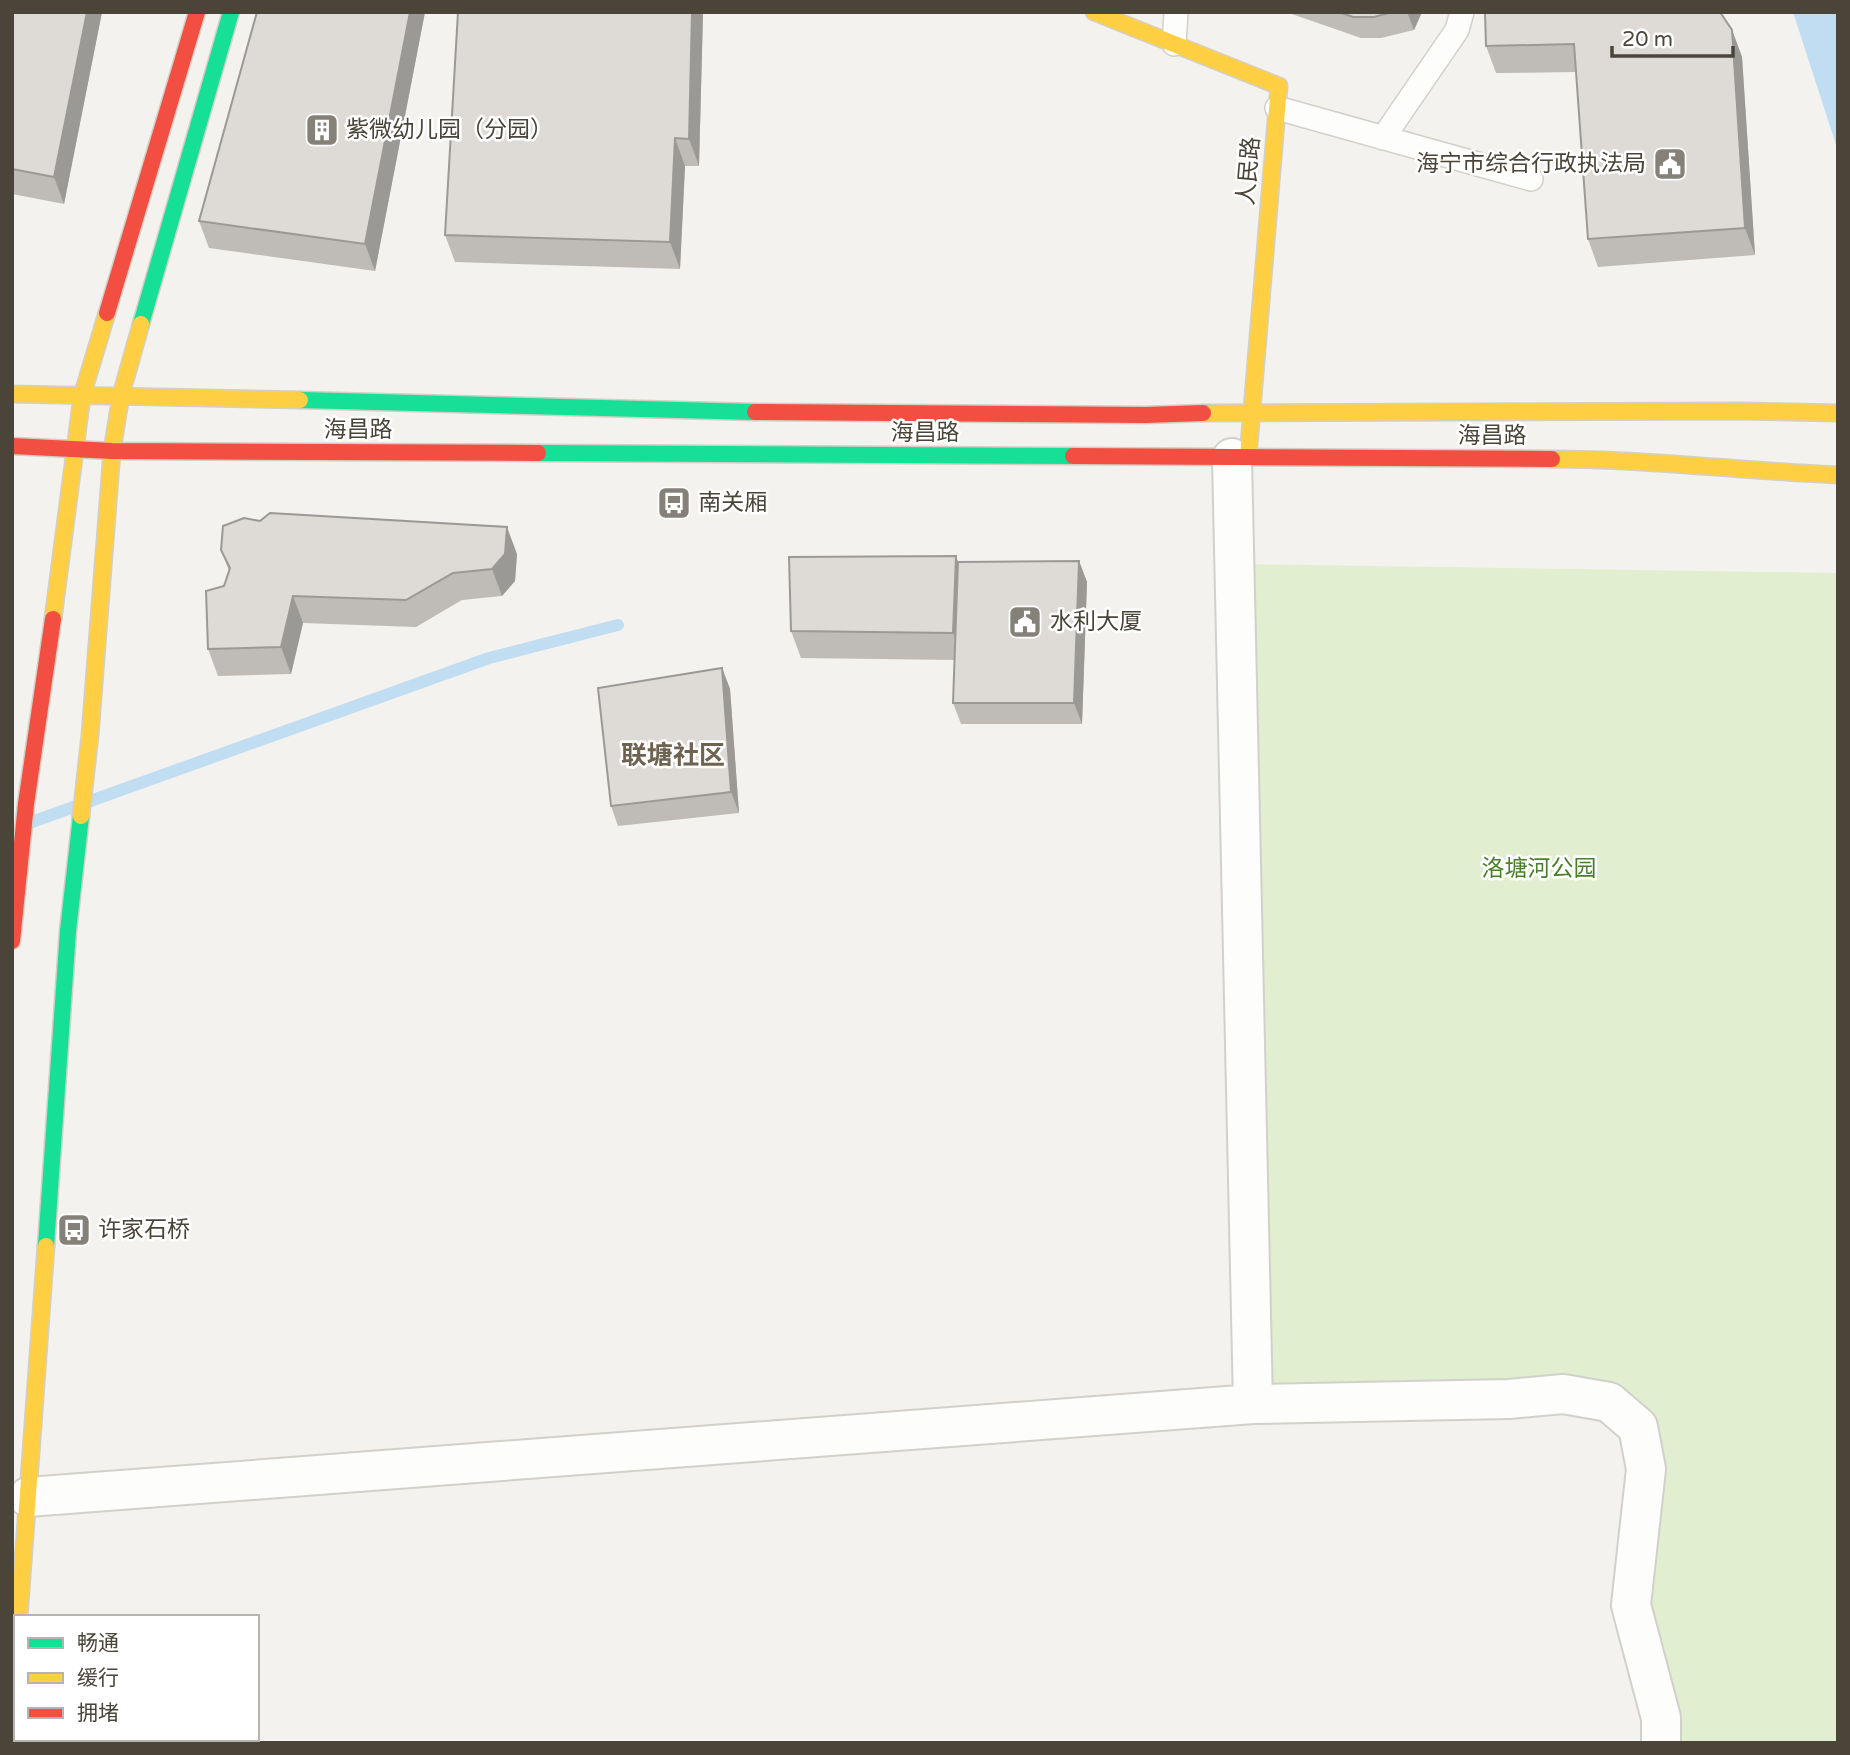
<svg xmlns="http://www.w3.org/2000/svg" width="1850" height="1755" font-family="'Varela Round','Noto Sans SC',sans-serif">
<style>
.green{fill:#e1eecf}
.water{fill:#c0ddf1}
.lines{fill:none;stroke-linecap:round;stroke-linejoin:round}
.stream{stroke:#c0ddf1;stroke-width:12}
.lane-casing{stroke:#d2d0cb;stroke-width:26}
.street-casing{stroke:#d2d0cb;stroke-width:42}
.fast-casing{stroke:#d3cfc5;stroke-width:19}
.slow-casing{stroke:#d3cfc5;stroke-width:19}
.jam-casing{stroke:#d3cfc5;stroke-width:19}
.lane{stroke:#fdfdfc;stroke-width:23}
.street{stroke:#fdfdfc;stroke-width:38}
.fast{stroke:#16e098;stroke-width:16}
.slow{stroke:#ffcf43;stroke-width:16}
.jam{stroke:#f24e42;stroke-width:16}
.wall{fill:#bfbcb8}
.shaded-wall{fill:#9b9996}
.building{fill:#dedbd6;stroke:#9b9996;stroke-width:2}
.labels{text-anchor:middle;dominant-baseline:central;stroke-width:5;stroke-linejoin:round;paint-order:stroke}
.poi-label{font-size:23px;fill:#4b4439;stroke:#fff;text-anchor:start}
.street-label{font-size:23px;fill:#4b4439;stroke:#fff}
.park-label{font-size:23px;fill:#4a7f2a;stroke:#fff}
.quarter-label{font-size:26px;font-weight:bold;fill:#6e6250;stroke:#fff}
</style>
<rect width="100%" height="100%" fill="#f4f2ee"/>
<path class="green" d="M1234,564L1838,573V1743H1661L1631,1605L1646,1469L1609,1402L1253,1404Z"/>
<path class="water" d="M1793,12H1838V151Z"/>
<g class="lines">
<path class="stream" d="M29,823L489,658L618,625"/>
<defs>
<path id="lane" d="M1174,44L1176,12
M1277,108L1531,179
M1383,138L1457,30L1462,12"/>
<path id="street" d="M1232,458L1253,1404
M28,1497L1253,1404L1509,1399L1563,1394L1609,1402L1638,1427L1646,1469L1631,1605L1661,1718V1743"/>
<path id="fast" d="M141,324L231,12
M300,400L755,412
M538,453L1073,456
M46,1246L68,931L81,816"/>
<path id="slow" d="M1094,12L1279,86L1248,457
M12,394L300,400
M1203,413L1741,411L1838,413
M1552,459C1647,459 1742,471 1838,475
M53,619L82,396L107,313
M81,816L90,735L112,451L121,395L141,324
M19,1617L46,1246
M12,1718L16,1669"/>
<path id="jam" d="M107,313L197,12
M755,412L1145,415L1203,413
M12,446L112,451L538,453
M1073,456L1552,459
M12,941L26,804L53,619"/>
</defs>
<use href="#lane" class="lane-casing"/>
<use href="#street" class="street-casing"/>
<use href="#fast" class="fast-casing"/>
<use href="#slow" class="slow-casing"/>
<use href="#jam" class="jam-casing"/>
<use href="#lane" class="lane"/>
<use href="#street" class="street"/>
<use href="#fast" class="fast"/>
<use href="#slow" class="slow"/>
<use href="#jam" class="jam"/>
</g>
<path class="wall" d="M12,12H102L64,204L12,194Z
M257,12H425L375,271L209,248L199,221Z
M458,12H703L699,166H685L680,269L455,262L445,235Z
M1286,12H1422L1414,30L1381,38H1361Z
M1732,30L1742,57L1755,255L1598,267L1588,239L1576,72L1496,73L1486,46Z
M260,521L517,554L515,581L502,596L462,600L416,627L303,623L291,674L218,676L208,649L224,586L229,571L221,550Z
M956,556L958,562L1079,561L1087,582L1082,724H961L953,703L955,660L801,658L791,631Z
M722,668L730,689L739,813L618,826L611,806Z"/>
<path class="shaded-wall" d="M87,12H102L64,204L54,177Z
M410,12H425L375,271L365,244Z
M692,12H703L699,166L689,139Z
M1407,12H1422L1414,30Z
M1732,30L1742,57L1755,255L1745,228Z
M675,138L685,166L680,269L670,242Z
M507,527L517,554L515,581L502,596L492,569Z
M956,556L965,583L963,660L953,633Z
M1079,561L1087,582L1082,724L1074,703Z
M293,596L303,623L291,674L281,647Z
M722,668L730,689L739,813L731,792Z"/>
<path class="building" d="M12,12H87L54,177L12,169Z
M257,12H410L365,244L199,221Z
M458,12H692L689,139L675,138L670,242L445,235Z
M1339,12H1392L1374,17H1353Z
M1485,12H1720L1732,30L1745,228L1588,239L1574,44L1486,46Z
M270,513L507,527L505,554L492,569L453,573L406,600L293,596L281,647L208,649L206,591L224,586L230,568L221,550L223,526L244,518L260,521Z
M956,556L953,633L791,631L789,557Z
M1079,561L1074,703H953L958,562Z
M722,668L731,792L611,806L598,688Z"/>
<defs>
<symbol id="building-square" viewBox="-11 -11 22 22"><rect x="-9" y="-9" width="18" height="18" rx="4" fill="#868178" stroke="#fff"/><path d="M-4-6H4V6H1V3H-1V6H-4ZM-2.5-4.3h1.7v1.8h-1.7ZM.8-4.3h1.7v1.8H.8ZM-2.5-1h1.7V.8h-1.7ZM.8-1h1.7V.8H.8Z" fill="#fff"/></symbol>
<symbol id="civic-square" viewBox="-11 -11 22 22"><rect x="-9" y="-9" width="18" height="18" rx="4" fill="#868178" stroke="#fff"/><path d="M-.6-6.5H3V-4.5H.6V-3L4-1V1h2V6H-6V1h2V-1L-.6-3ZM-1.2 2.5V6h2.4V2.5Z" fill="#fff"/></symbol>
<symbol id="bus-square" viewBox="-11 -11 22 22"><rect x="-9" y="-9" width="18" height="18" rx="4" fill="#868178" stroke="#fff"/><path d="M-5-6H5V4H4V6H2V4H-2V6H-4V4H-5ZM-3.5-4V0h7V-4ZM-3.5 1.2v1.5H-2V1.2ZM2 1.2v1.5H3.5V1.2Z" fill="#fff"/></symbol>
</defs>
<g fill-rule="evenodd">
<use href="#building-square" x="303" y="111" width="38" height="38"/>
<use href="#civic-square" x="1651" y="145" width="38" height="38"/>
<use href="#bus-square" x="655" y="484" width="38" height="38"/>
<use href="#civic-square" x="1006" y="603" width="38" height="38"/>
<use href="#bus-square" x="55" y="1211" width="38" height="38"/>
</g>
<g class="labels">
<g class="poi-label">
<text x="346" y="130">紫微幼儿园（分园）</text>
<text x="1646" y="164" text-anchor="end">海宁市综合行政执法局</text>
<text x="698" y="503">南关厢</text>
<text x="1050" y="622">水利大厦</text>
<text x="98" y="1230">许家石桥</text>
</g>
<g class="street-label">
<text transform="translate(1249 171) rotate(-85)">人民路</text>
<text x="358" y="430">海昌路</text>
<text x="925" y="433">海昌路</text>
<text x="1492" y="436">海昌路</text>
</g>
<g class="park-label">
<text x="1539" y="869">洛塘河公园</text>
</g>
<g class="quarter-label">
<text x="673" y="755">联塘社区</text>
</g>
</g>
<rect width="1850" height="1755" fill="none" stroke="#4b4439" stroke-width="28"/>
<rect x="14" y="1615" width="245" height="126" fill="#ffffff" stroke="#b7b4b0" stroke-width="2"/>
<rect x="28" y="1638" width="35" height="10" fill="#16e098" stroke="#b7b4b0" stroke-width="2"/>
<text x="77" y="1650" font-size="21" fill="#4b4439">畅通</text>
<rect x="28" y="1673" width="35" height="10" fill="#ffcf43" stroke="#b7b4b0" stroke-width="2"/>
<text x="77" y="1685" font-size="21" fill="#4b4439">缓行</text>
<rect x="28" y="1708" width="35" height="10" fill="#f24e42" stroke="#b7b4b0" stroke-width="2"/>
<text x="77" y="1720" font-size="21" fill="#4b4439">拥堵</text>
<path d="M1612 46v10h121v-10" fill="none" stroke="#4b4439" stroke-width="3.5"/>
<text x="1622" y="46" font-size="21" fill="#4b4439" stroke="#ffffff" stroke-width="5" paint-order="stroke">20 m</text>
</svg>
